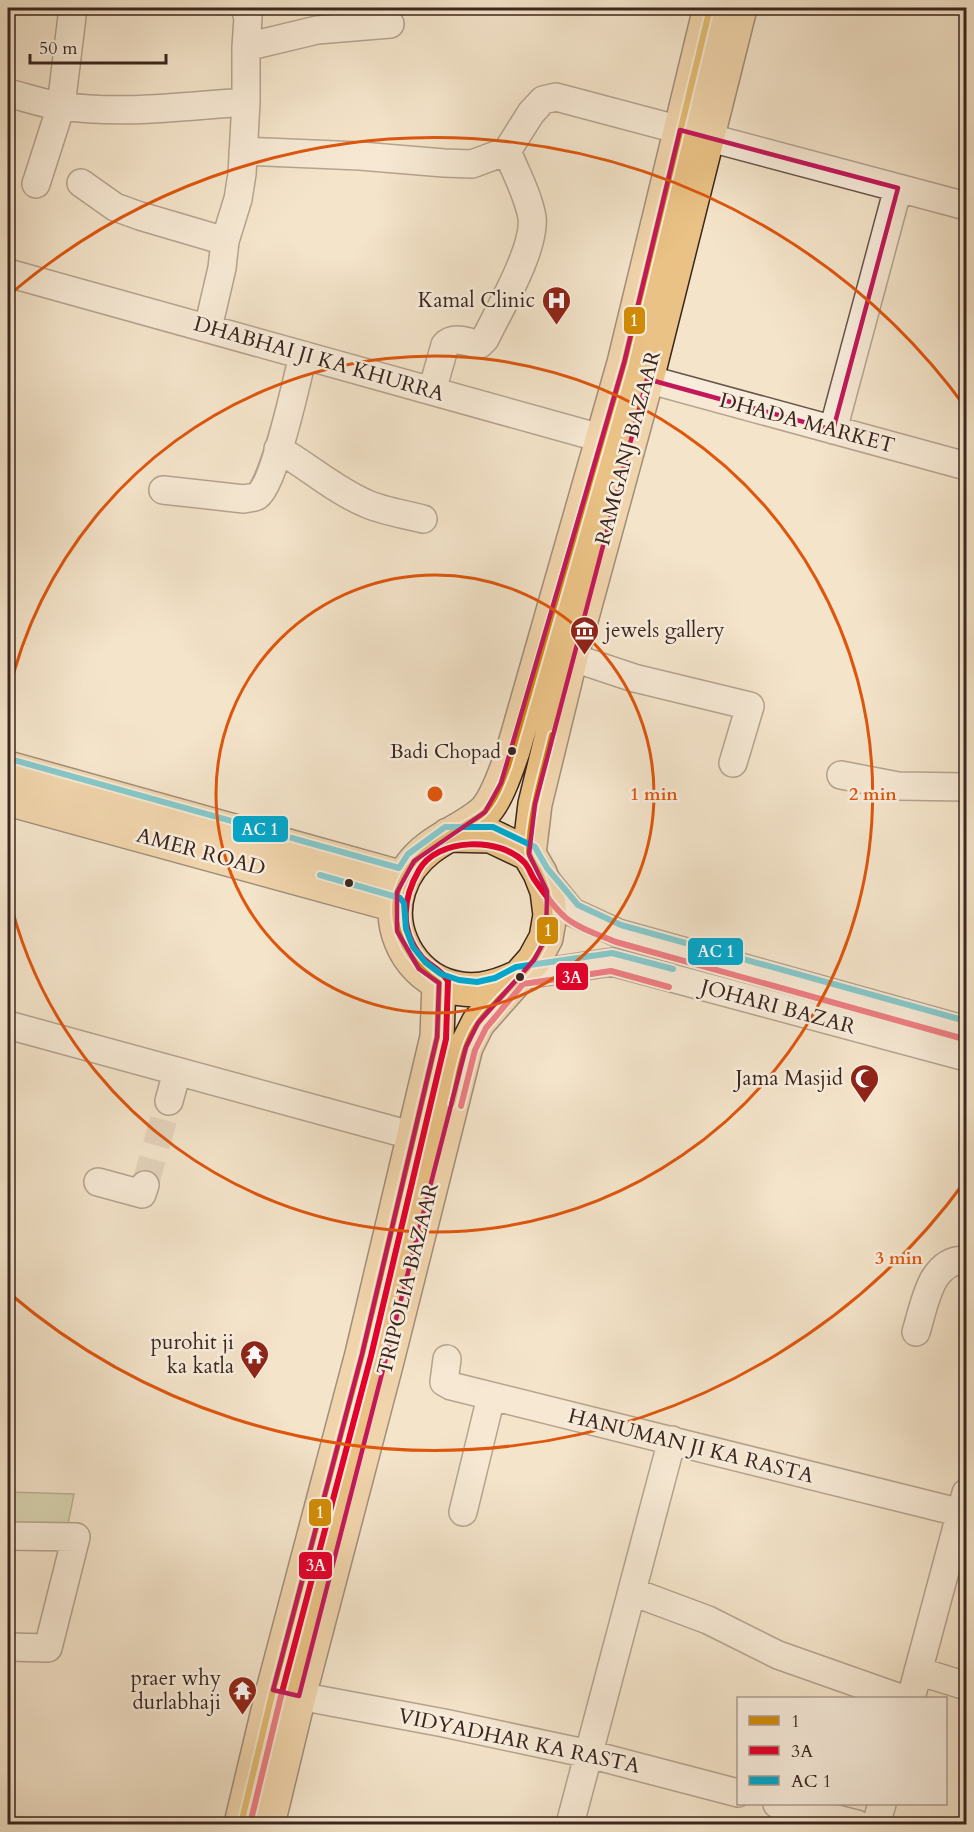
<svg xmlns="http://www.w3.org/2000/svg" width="974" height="1832" font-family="Cardo,serif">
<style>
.green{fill:#b9c598;stroke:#7a765c;stroke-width:1.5}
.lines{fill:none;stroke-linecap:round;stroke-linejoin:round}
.minor-tunnel{stroke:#cfbea8;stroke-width:27;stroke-dasharray:27 14;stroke-linecap:butt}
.minor-casing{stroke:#69564a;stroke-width:30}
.major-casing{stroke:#3b261f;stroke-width:36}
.minor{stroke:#f8eddd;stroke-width:27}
.major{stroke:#eac285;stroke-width:33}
.bus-1-casing{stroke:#f8eddd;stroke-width:10}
.bus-2-casing{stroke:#f8eddd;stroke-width:10}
.bus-3-casing{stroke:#f8eddd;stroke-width:10}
.bus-1{stroke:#d18c06;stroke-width:6}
.bus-2{stroke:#e4002b;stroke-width:6}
.bus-3{stroke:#00a9ce;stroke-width:6}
.marked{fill:none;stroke:#c2185b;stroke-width:4.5;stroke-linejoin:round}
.ring{fill:none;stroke:#df560d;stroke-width:3}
.bus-dot{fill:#3b261f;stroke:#f8eddd;stroke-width:2}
.labels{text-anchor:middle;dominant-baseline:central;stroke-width:5;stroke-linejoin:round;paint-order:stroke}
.bus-label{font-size:20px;fill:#3b261f;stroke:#f8eddd;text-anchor:end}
.poi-label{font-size:21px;fill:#3b261f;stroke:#f8eddd;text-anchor:end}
.street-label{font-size:21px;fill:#3b261f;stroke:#f8eddd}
.centre{fill:#df560d;stroke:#f8eddd;stroke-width:3}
.ring-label{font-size:18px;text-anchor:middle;font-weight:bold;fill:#df560d;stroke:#f8eddd;stroke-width:5;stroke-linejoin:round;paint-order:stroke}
.line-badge{stroke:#f8eddd;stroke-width:2}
.badge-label{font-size:16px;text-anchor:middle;font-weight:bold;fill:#fff}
</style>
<rect width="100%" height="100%" fill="#f4e4ca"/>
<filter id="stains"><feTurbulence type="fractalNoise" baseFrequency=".00333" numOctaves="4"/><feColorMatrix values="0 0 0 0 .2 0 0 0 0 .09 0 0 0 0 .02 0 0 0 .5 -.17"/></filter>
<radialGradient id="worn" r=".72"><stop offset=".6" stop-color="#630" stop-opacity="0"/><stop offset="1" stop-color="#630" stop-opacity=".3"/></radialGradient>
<path class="green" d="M8,1492L74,1494L67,1529H8Z"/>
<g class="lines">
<path class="minor-tunnel" d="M145,1185L169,1101"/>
<defs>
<path id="minor" d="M245,8L248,18L246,47L317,30L390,24
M8,93C25,97 43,104 61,106C123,115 185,106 246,102
M243,151L360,156L444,163L472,164L507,151L531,113L543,100L556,97L966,206
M81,183L115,207L140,216L225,241
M36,184L61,106L73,8
M8,273L622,444
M208,328L222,268L225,241L238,199L242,174L246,102V47
M647,379L966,466
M432,391L445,345C454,335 468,343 480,344L485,339C499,310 536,248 532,217C528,195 516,173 507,151
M833,430L898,188
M278,449C308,466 333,489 365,503C382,511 404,514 423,519
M163,490L244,499C248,498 254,498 257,496C274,485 297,380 303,355
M571,657L634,678L750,706L733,763
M841,775L898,786L966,787
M543,876L572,912L618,933L966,1030
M518,976L612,962L966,1057
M8,1025L414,1136
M169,1101L177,1072
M98,1182L142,1194L145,1185
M916,1332C925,1304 930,1259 966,1260
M447,1359L444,1382L451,1386L966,1514
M463,1512L491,1397
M8,1536L76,1537L48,1648L8,1647
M633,1592L708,1620L778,1655L900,1698
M918,1671L966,1686
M299,1696L444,1723L589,1754L738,1793
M911,1698L966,1493
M777,1804L857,1824
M570,1824L672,1440
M876,1824L882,1804"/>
<path id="major" d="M8,768L403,878
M8,799L395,905
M529,854L535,804L571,657L647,379L740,8
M516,978C492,989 471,994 445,985C425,978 409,961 401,941C387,907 400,870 429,848C446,835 467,827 483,813C496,802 507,768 513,751L624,363L710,8
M241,1824L273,1690L362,1354L437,1037L439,983
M268,1824L299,1696L387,1361L466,1047L478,1023L534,960L546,938L550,915L547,891L540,873L529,854L491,836L448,835"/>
</defs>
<use href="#minor" class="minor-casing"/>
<use href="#major" class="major-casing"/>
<use href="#minor" class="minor"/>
<use href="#major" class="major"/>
<defs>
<path id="bus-1" d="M452,1104C459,1077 462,1045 479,1022C499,994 535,971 546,937C553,916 549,891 539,871C536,865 529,858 529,851C530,812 543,773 552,735
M241,1824L273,1690L362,1354L437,1037L439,983C391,951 377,892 424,852C437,841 452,833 466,824C473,820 480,817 485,811C496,799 502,782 508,766L624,363L710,8"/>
<path id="bus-2" d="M461,1106L475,1050L486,1028L523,984L611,971L669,987
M250,1824L282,1692L371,1356L446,1039L448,981C442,970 428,965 421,956C399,929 403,898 419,870C437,838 500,836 525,863C529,868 531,874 534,879C543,892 554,908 566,918C580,929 599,935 616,942L964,1039"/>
<path id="bus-3" d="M10,759L399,868L408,854L445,827H493L535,847L547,868L578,905L621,925L966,1021
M320,875L400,898L404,903L406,929L413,947L425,962L441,974L459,980L477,982L495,978L516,967L612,953L673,969"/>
</defs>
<use href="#bus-1" class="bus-1-casing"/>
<use href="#bus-2" class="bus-2-casing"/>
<use href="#bus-3" class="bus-3-casing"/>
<use href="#bus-1" class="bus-1"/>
<use href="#bus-2" class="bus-2"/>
<use href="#bus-3" class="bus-3"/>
</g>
<path d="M0 0H974V1832H0ZM680,130L898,188L833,430L647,379L535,804L529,854L547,891L546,938L534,960L478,1023L466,1047L299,1696L273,1690L362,1354L437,1037L439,983L419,969L397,931V892L414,861L485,812L501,783L624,363Z" fill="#f4e4ca" fill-opacity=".55" fill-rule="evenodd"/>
<path class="marked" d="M680,130L898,188L833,430L647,379L535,804L529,854L547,891L546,938L534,960L478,1023L466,1047L299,1696L273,1690L362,1354L437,1037L439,983L419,969L397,931V892L414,861L485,812L501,783L624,363Z"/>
<g class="ring">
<circle cx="435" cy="794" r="219"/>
<path d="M8 695A438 438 0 1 1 8 893"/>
<path d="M966 1180A656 656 0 0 1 9 1293M9 295A656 656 0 0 1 966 408"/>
</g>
<defs>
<symbol id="hospital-pin" viewBox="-11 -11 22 30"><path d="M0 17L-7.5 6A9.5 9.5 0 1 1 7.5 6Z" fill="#8f2418" stroke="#f8eddd"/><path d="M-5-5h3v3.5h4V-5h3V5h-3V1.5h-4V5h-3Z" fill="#fff"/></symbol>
<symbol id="museum-pin" viewBox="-11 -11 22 30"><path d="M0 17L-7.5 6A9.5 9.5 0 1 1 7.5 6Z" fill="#8f2418" stroke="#f8eddd"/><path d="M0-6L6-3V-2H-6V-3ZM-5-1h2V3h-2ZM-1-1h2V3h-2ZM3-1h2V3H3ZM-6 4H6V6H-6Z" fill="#fff"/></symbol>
<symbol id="mosque-pin" viewBox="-11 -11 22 30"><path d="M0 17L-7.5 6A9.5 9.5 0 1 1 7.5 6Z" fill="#8f2418" stroke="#f8eddd"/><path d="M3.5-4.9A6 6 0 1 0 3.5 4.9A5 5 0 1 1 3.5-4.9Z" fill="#fff"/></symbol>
<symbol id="temple-pin" viewBox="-11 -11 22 30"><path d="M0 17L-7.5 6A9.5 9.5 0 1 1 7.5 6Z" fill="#8f2418" stroke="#f8eddd"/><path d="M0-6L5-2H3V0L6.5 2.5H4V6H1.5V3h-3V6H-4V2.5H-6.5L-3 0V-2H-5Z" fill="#fff"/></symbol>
</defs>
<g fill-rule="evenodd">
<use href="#hospital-pin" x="540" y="284" width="33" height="45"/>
<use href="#museum-pin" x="568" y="614" width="33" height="45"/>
<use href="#mosque-pin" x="848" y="1062" width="33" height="45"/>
<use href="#temple-pin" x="238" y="1338" width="33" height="45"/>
<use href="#temple-pin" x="226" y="1674" width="33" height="45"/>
</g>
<g class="bus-dot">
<circle cx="512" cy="751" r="5"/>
<circle cx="349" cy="883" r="5"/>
<circle cx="520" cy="977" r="5"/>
</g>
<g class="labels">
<g class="bus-label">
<text x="501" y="751">Badi Chopad</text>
</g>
<g class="poi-label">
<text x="535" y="300">Kamal Clinic</text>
<text x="605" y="630" text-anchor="start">jewels gallery</text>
<text x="843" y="1078">Jama Masjid</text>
<text x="234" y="1342">purohit ji<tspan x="234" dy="24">ka katla</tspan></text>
<text x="221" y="1678">praer why<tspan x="221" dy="24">durlabhaji</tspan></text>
</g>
<g class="street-label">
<text transform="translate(319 359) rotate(16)">DHABHAI JI KA KHURRA</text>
<text transform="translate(807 423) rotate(15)">DHADA MARKET</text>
<text transform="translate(628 448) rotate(-75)">RAMGANJ BAZAAR</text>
<text transform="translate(201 852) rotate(15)">AMER ROAD</text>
<text transform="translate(778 1007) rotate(15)">JOHARI BAZAR</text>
<text transform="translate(408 1279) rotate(-76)">TRIPOLIA BAZAAR</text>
<text transform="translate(691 1446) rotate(14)">HANUMAN JI KA RASTA</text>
<text transform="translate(519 1741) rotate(12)">VIDYADHAR KA RASTA</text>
</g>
</g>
<circle cx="435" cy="794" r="9" class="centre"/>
<g class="ring-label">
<text x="654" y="800">1 min</text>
<text x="873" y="800">2 min</text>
<text x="899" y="1264">3 min</text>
</g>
<g class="line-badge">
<rect x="623" y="306" width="23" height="29" rx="6" fill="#d18c06"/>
<rect x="232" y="815" width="57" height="28" rx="6" fill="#00a9ce"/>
<rect x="536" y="916" width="23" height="29" rx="6" fill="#d18c06"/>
<rect x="687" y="937" width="57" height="29" rx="6" fill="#00a9ce"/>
<rect x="555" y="962" width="34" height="29" rx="6" fill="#e4002b"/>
<rect x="308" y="1498" width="24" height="29" rx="6" fill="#d18c06"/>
<rect x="298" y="1551" width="35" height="29" rx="6" fill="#e4002b"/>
</g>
<g class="badge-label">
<text x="634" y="326">1</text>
<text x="260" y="835">AC 1</text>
<text x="548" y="936">1</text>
<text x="716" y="957">AC 1</text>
<text x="572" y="983">3A</text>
<text x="320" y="1518">1</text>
<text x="316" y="1571">3A</text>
</g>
<rect width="974" height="1832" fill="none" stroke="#f4e4ca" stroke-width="30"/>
<rect x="9" y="9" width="956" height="1814" fill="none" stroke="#3b261f" stroke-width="3"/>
<rect x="15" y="15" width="944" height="1802" fill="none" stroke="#3b261f" stroke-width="1.5"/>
<rect x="737" y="1697" width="210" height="108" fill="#f8eddd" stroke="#ac9d91" stroke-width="1.5"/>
<rect x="749" y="1716" width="30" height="9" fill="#d18c06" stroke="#ac9d91" stroke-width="1.5"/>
<text x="791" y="1727" font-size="18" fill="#3b261f">1</text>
<rect x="749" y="1746" width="30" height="9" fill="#e4002b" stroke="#ac9d91" stroke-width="1.5"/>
<text x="791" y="1757" font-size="18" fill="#3b261f">3A</text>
<rect x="749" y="1776" width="30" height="9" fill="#00a9ce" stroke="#ac9d91" stroke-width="1.5"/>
<text x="791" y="1787" font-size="18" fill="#3b261f">AC 1</text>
<path d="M30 54v9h136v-9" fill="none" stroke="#3b261f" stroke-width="3"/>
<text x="39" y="54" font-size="18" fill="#3b261f" stroke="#f8eddd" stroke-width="4.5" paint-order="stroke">50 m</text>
<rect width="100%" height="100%" filter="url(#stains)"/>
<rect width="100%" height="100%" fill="url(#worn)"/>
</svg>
